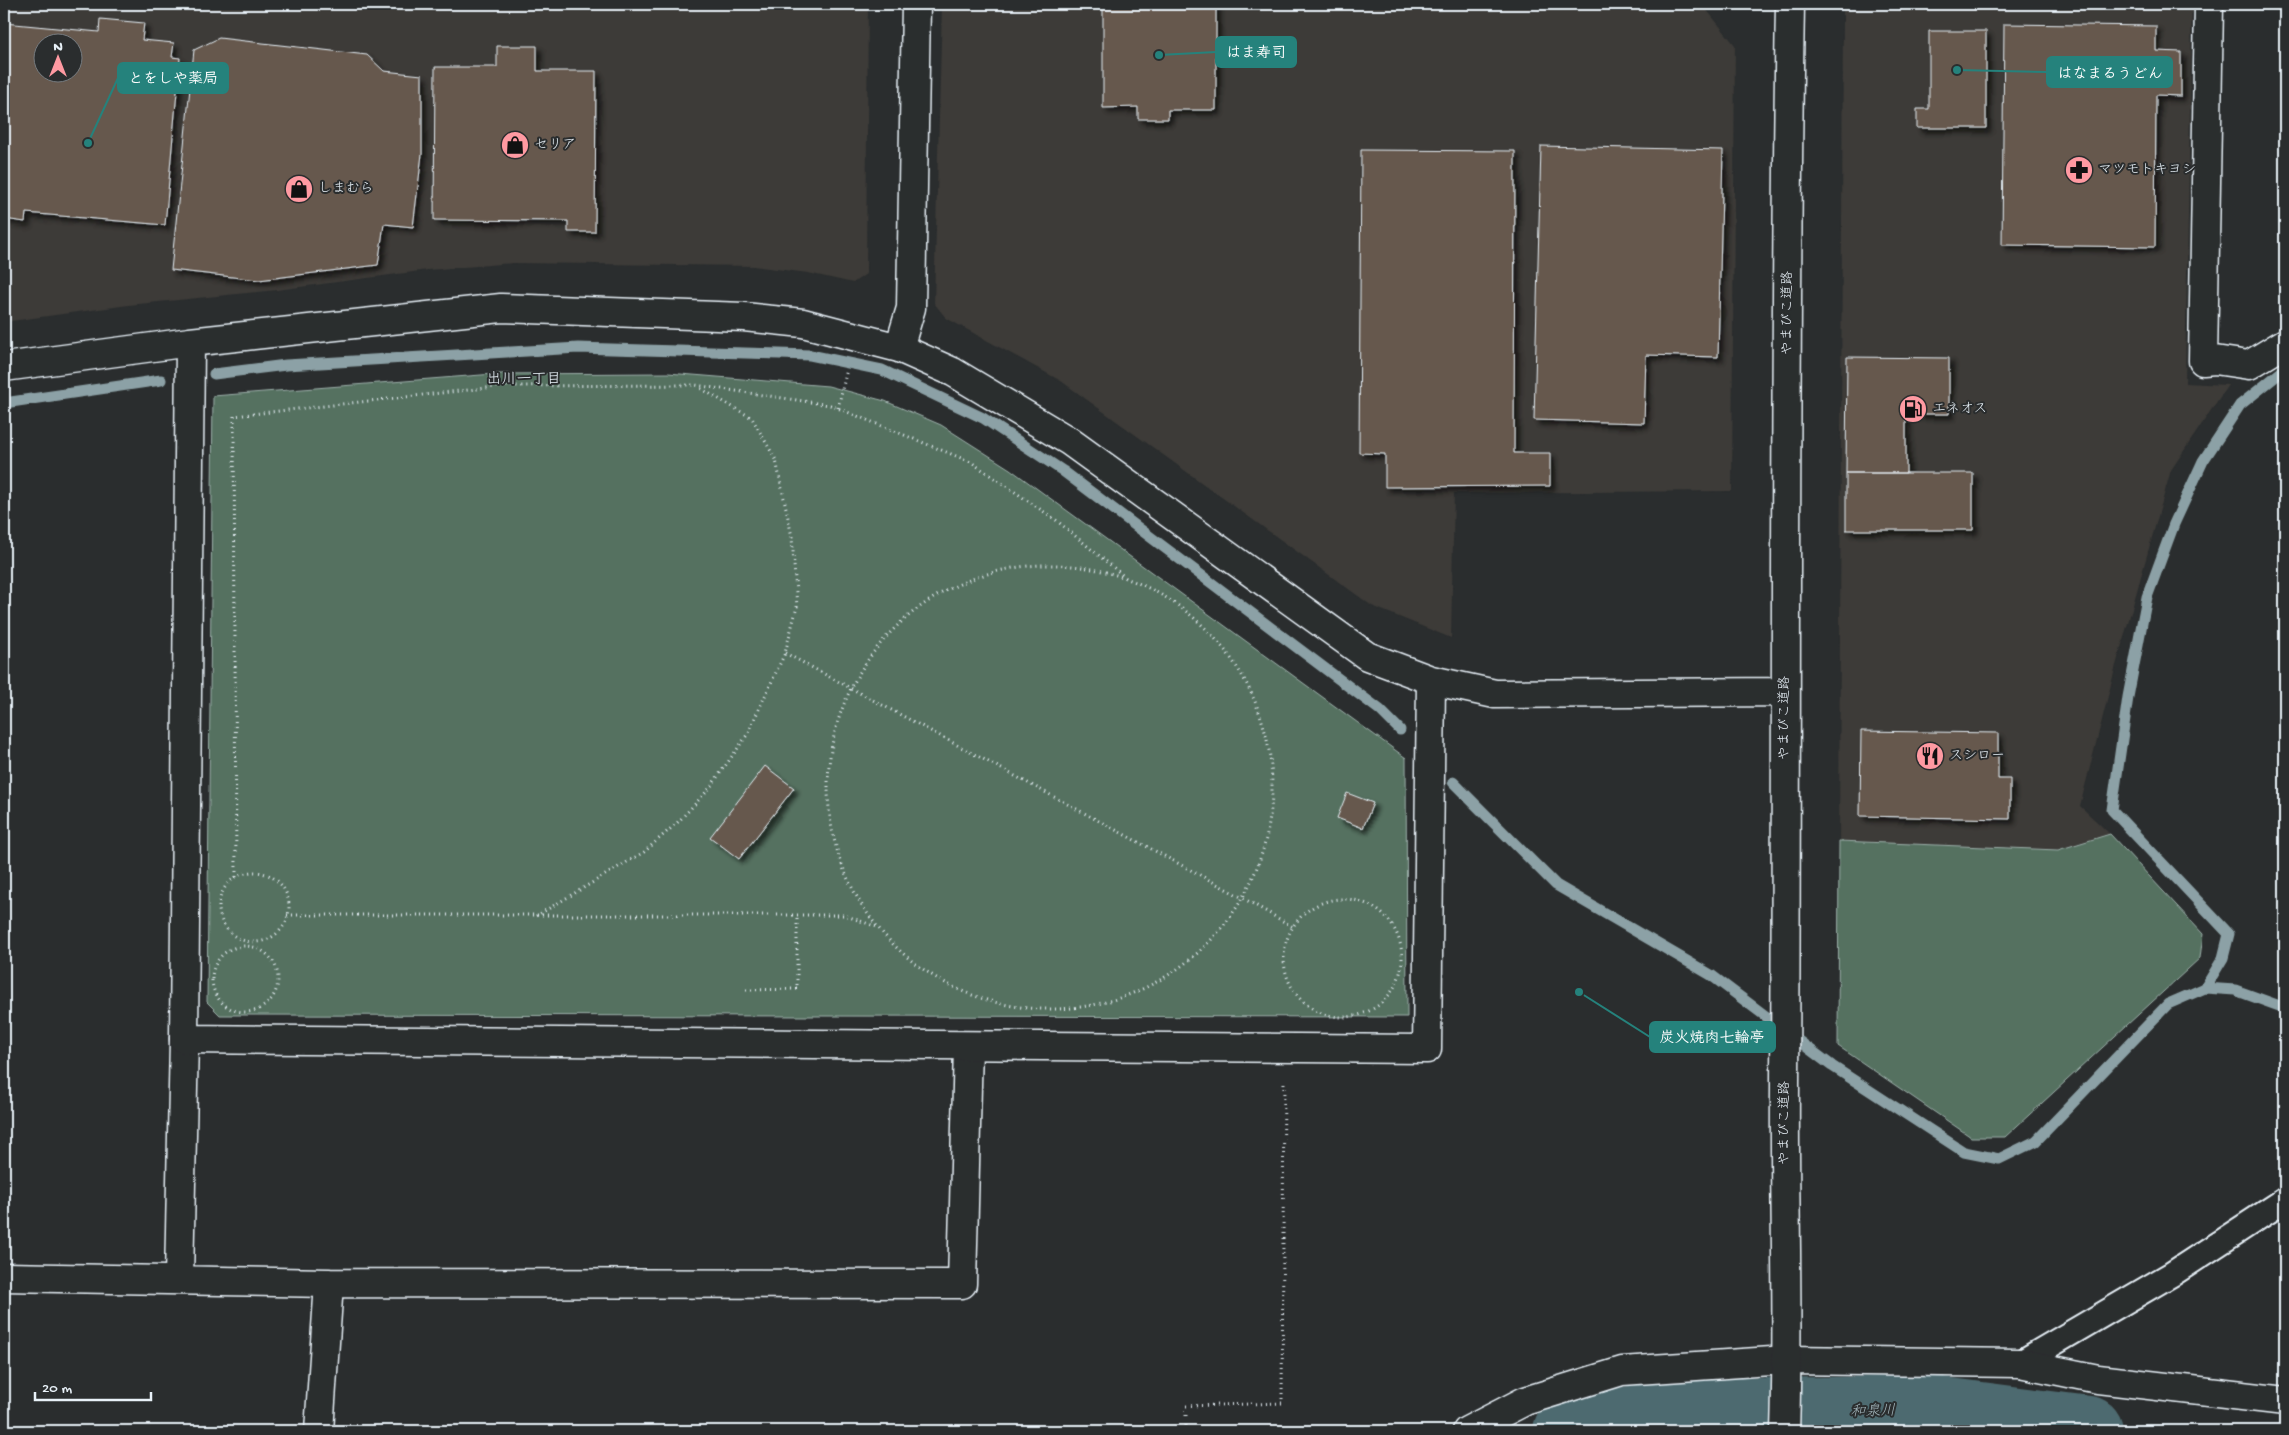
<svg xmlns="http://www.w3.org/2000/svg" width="2289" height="1435" font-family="'Gochi Hand','Klee One',sans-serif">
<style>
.built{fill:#3c3a37;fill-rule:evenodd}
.green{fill:#557160;stroke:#9eb1ac}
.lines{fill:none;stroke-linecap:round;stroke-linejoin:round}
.stream{stroke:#8ca1a6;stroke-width:11}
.river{stroke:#4e6b70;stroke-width:70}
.building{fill:#66594d;stroke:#e8f1f8;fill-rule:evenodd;filter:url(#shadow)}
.lane-casing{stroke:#e8f1f8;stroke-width:28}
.street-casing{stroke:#e8f1f8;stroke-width:31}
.secondary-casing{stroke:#e8f1f8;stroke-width:31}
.path{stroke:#e8f1f8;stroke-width:3;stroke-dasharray:1 4;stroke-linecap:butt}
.lane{stroke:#2a2d2e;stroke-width:24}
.street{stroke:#2a2d2e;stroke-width:28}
.secondary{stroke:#2a2d2e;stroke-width:28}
.labels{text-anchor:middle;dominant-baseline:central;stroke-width:4;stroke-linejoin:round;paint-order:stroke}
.poi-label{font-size:14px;fill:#e8f1f8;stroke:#2a2d2e;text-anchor:start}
.street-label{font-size:14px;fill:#e8f1f8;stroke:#2a2d2e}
.neighbourhood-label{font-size:15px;fill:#e8f1f8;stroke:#2a2d2e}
.water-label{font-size:15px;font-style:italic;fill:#a3b5bb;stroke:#2a2d2e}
.leader{fill:none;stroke:#25827c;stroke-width:2}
.callout-dot{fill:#25827c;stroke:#2a2d2e;stroke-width:2}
.callout{fill:#25827c;stroke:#25827c;stroke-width:2}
.callout-label{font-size:15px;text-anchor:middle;font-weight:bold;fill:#fff}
</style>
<defs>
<filter id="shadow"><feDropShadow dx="4.5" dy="4.5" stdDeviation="2.5" flood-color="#0009"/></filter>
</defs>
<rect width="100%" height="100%" fill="#2a2d2e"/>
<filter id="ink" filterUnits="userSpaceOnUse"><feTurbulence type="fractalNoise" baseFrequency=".02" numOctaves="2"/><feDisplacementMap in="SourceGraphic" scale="10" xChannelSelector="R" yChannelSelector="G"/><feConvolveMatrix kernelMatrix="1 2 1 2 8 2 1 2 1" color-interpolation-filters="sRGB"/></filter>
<g filter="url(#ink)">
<path class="built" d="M4,4H868L866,274L853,283L808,273L753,266L513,263L428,270L277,290L129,305L4,322ZM42,42H72V72H42Z
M942,4H1702L1735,45L1732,491L1454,493L1451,638L1372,606L1061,381L946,318L934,303Z
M1849,4H2192L2185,383L2228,385L2171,470L2115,669L2080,806L2110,834L2058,850L1839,841L1843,11Z"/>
<path class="green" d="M668,373L828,386L885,401L941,425L1010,469L1406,758L1407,1017L220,1015L207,1002L213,396L494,374Z
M2110,834L2203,934L2200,958L2005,1137H1971L1838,1046L1839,841L2058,850Z"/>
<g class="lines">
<path class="stream" d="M214,374L286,365L578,348L810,355L882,370L983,418L1063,471L1380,710L1400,730
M4,403L161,380
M1453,782L1556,885L1711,975L1832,1066L1964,1152L1999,1159L2036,1141L2168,1004L2205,988L2223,958L2229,934L2112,810L2128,697L2147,597L2174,524L2203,461L2240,405L2285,369
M2205,988L2235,990L2285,1008"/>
<path class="river" d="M1568,1431L1650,1418L1728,1413L1934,1411L2088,1431"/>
</g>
<path class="building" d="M1103,4H1216V110H1168V119H1138V107L1103,108Z
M100,19L144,23L142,40L174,43L172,57L180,58L165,225L26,213L25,222L4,219V23L99,32ZM42,42H72V72H42Z
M2004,24L2156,26V51L2181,52V96L2156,95L2155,247L2002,245Z
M1929,31H1986V128H1917V109H1929Z
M219,38L367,55L384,71L422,75V154L413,227L384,224L378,265L259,280L171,270L194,50Z
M497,46H537V71H596L595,232H568V221L434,220L435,67H497Z
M1541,146L1723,150L1718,357L1646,355L1644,423L1534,420Z
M1361,150L1515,151L1514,453H1550V486L1385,487V454L1359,453Z
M1847,357L1949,358V414H1906V473H1846Z
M1846,473H1973V530H1846Z
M1861,731L1998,733V779H2010V819L1860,816Z
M765,766L794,788L739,859L710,837Z
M1347,793L1373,803L1363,828L1337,818Z"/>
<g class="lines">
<defs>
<path id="lane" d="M2020,1363L2172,1274L2285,1200"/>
<path id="street" d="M2209,4L2203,361L2215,360L2249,365L2285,343
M4,1277L329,1283L962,1284L968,1046
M179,1279L184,1039
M319,1431L329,1283
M1467,1431L1525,1401L1622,1371L1787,1360L2020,1363L2098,1379L2285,1401"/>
<path id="secondary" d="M190,342L184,1039L1427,1049L1431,680
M899,348L911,308L916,4
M4,367L190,342L501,308L744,317L803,323L899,348L953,372L1069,441L1367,656L1431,680L1495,694L1785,692
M1785,1431C1789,1316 1784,1202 1785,1087C1787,726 1784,365 1790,4"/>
</defs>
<use href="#lane" class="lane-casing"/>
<use href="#street" class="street-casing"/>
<use href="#secondary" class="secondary-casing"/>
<path class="path" d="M838,408L847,369
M828 787a222 222 0 1 1 444 0a222 222 0 1 1-444 0Z
M785,653L1241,897L1293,927
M219 907a35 35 0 1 1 70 0a35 35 0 1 1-70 0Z
M236,877L234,416L504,386L695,385L830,405L971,462L1056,520L1126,578
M1284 958a59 59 0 1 1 118 0a59 59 0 1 1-118 0Z
M287,915H844L877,927
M536,916L644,852L677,823L709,789L747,735L785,653L797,607L792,537L776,460L752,418L698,387
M212 979a33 33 0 1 1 66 0a33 33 0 1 1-66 0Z
M746,990L797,989V915
M1186,1431V1406L1282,1403L1284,1081"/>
<use href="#lane" class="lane"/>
<use href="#street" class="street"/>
<use href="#secondary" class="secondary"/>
</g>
</g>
<defs>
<symbol id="shop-disc" viewBox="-11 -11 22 22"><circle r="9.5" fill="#ff9aa2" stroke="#2a2d2e"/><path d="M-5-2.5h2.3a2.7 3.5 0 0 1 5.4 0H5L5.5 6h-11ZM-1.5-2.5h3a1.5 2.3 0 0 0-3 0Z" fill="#111"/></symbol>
<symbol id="pharmacy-disc" viewBox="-11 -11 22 22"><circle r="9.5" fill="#ff9aa2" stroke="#2a2d2e"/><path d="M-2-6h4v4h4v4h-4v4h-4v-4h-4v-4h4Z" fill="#111"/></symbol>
<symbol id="fuel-disc" viewBox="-11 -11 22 22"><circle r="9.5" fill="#ff9aa2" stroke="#2a2d2e"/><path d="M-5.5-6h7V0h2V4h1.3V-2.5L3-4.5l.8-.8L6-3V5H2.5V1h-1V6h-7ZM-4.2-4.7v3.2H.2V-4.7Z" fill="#111"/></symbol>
<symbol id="restaurant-disc" viewBox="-11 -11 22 22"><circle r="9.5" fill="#ff9aa2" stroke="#2a2d2e"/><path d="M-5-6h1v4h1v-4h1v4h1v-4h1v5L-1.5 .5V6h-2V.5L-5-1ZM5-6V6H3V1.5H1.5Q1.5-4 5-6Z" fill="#111"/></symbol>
</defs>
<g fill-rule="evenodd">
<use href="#shop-disc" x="499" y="129" width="32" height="32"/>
<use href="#pharmacy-disc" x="2063" y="154" width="32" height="32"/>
<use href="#shop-disc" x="283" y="173" width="32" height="32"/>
<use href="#fuel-disc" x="1897" y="393" width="32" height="32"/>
<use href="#restaurant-disc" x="1914" y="740" width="32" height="32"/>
</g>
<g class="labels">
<g class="poi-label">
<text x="534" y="145">セリア</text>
<text x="2098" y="170">マツモトキヨシ</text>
<text x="318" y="189">しまむら</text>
<text x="1932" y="409">エネオス</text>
<text x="1949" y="756">スシロー</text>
</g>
<g class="street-label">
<text transform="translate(1788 313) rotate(-90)">やまびこ道路</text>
<text transform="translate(1785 718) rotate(-90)">やまびこ道路</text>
<text transform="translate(1785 1123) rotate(-90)">やまびこ道路</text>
</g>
<g class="neighbourhood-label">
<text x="524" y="380">出川一丁目</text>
</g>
<g class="water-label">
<text transform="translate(1873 1412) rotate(-1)">和泉川</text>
</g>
</g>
<path class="leader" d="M1159 55L1216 52M1957 70L2047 72M88 143L118 78M1579 992L1650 1037"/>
<g class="callout-dot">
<circle cx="1159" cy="55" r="5"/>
<circle cx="1957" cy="70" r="5"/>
<circle cx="88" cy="143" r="5"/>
<circle cx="1579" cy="992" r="5"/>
</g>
<g class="callout">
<rect x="1216" y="37" width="80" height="30" rx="5"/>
<rect x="2047" y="57" width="125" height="30" rx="5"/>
<rect x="118" y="63" width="110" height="30" rx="5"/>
<rect x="1650" y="1022" width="125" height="30" rx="5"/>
</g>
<g class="callout-label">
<text x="1256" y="57">はま寿司</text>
<text x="2110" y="78">はなまるうどん</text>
<text x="173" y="83">とをしや薬局</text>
<text x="1712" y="1042">炭火焼肉七輪亭</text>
</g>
<rect width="2289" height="1435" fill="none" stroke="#2a2d2e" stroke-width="20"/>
<rect x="10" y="10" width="2269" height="1415" fill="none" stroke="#e8f1f8" stroke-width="2" filter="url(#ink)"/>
<g transform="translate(58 58)"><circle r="24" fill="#2a2d2e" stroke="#767b7f"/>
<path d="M0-4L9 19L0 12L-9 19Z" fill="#ff9aa2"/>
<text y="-8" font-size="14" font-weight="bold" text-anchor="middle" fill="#e8f1f8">N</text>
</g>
<path d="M35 1392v8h116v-8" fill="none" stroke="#e8f1f8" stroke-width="2.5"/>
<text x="42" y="1392" font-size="15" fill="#e8f1f8" stroke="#2a2d2e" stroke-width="4" paint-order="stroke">20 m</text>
</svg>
